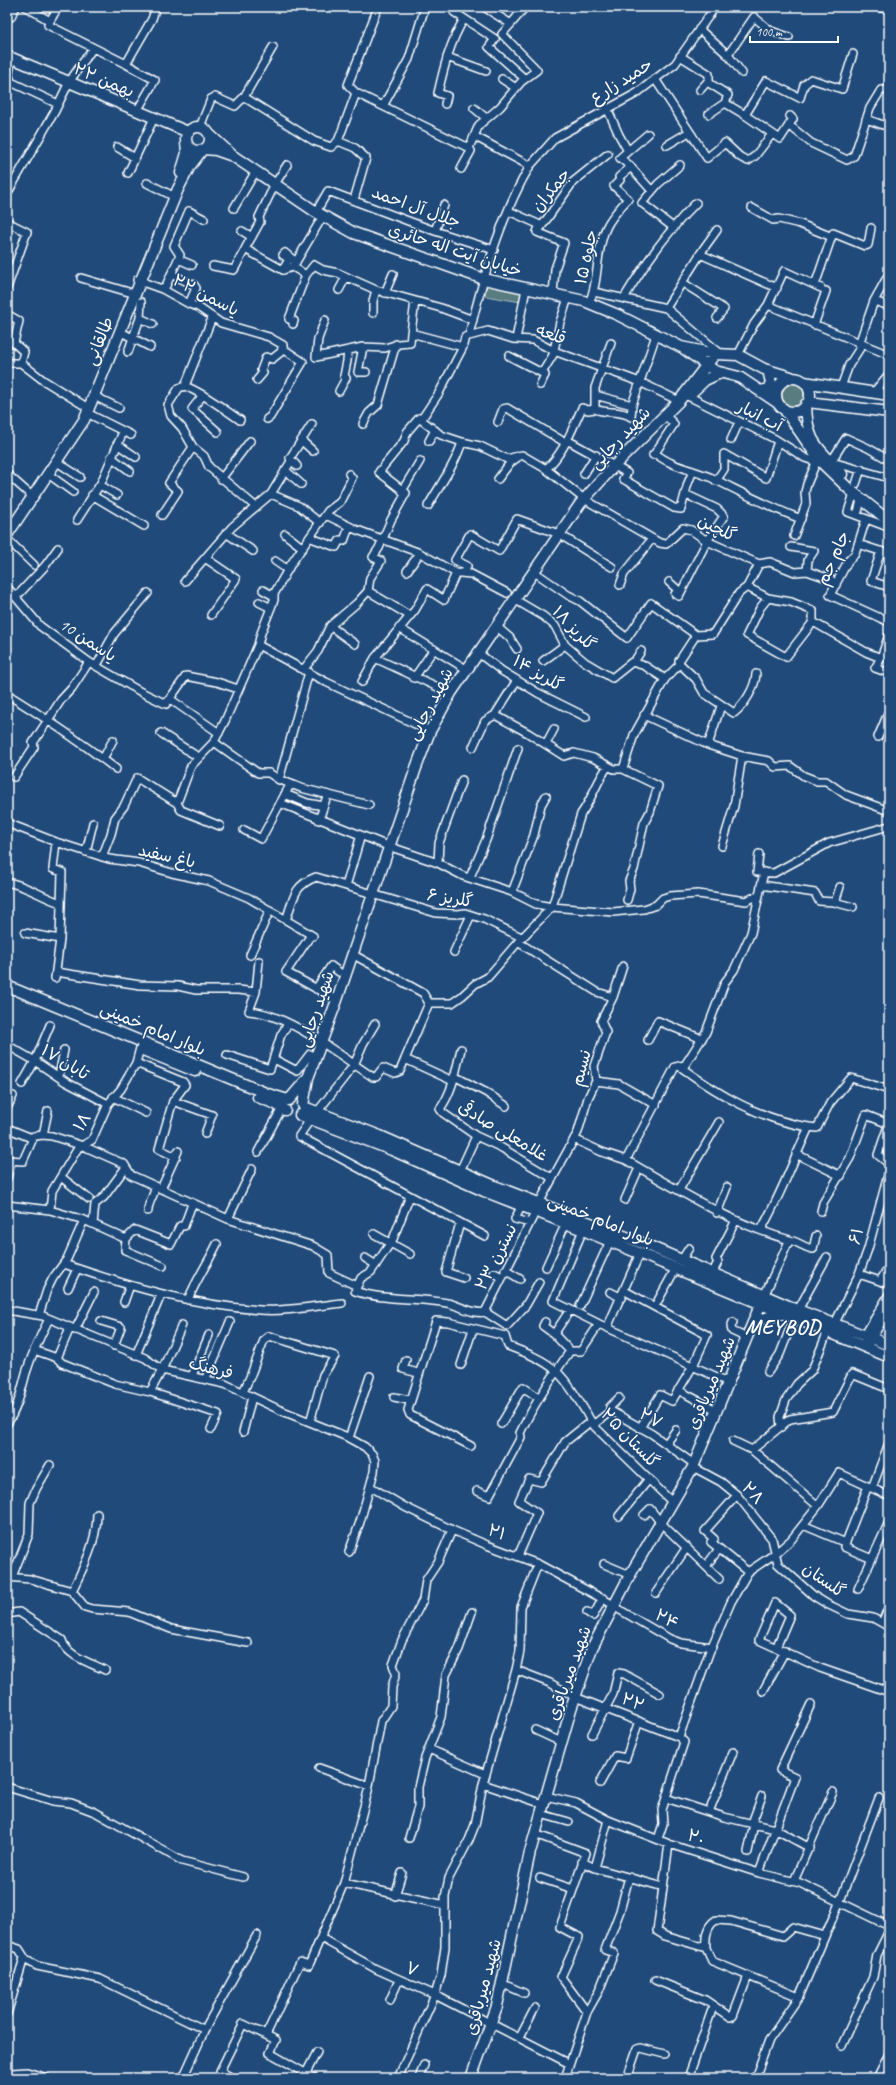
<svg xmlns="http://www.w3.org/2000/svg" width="896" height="2085" font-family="Caveat,'Playpen Sans Arabic',sans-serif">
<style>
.green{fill:#597b7f;stroke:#acbdbf}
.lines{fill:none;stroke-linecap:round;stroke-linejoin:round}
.street-casing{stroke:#fff;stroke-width:10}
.secondary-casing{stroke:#fff;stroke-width:13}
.street{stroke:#1f4a7a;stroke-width:7}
.secondary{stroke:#1f4a7a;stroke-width:10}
.labels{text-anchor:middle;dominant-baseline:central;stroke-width:3;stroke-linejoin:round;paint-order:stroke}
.street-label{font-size:17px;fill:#fff;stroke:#1f4a7a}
.district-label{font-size:21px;font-weight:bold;letter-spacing:1px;fill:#fff;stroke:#1f4a7a}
</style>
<rect width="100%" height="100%" fill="#1f4a7a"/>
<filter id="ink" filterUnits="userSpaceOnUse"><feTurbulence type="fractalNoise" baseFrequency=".025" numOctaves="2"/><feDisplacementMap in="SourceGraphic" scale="8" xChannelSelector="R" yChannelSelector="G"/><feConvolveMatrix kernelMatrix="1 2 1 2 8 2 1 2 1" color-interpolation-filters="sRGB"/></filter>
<g filter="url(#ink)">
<path class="green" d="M487,284L522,292L521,302L485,296Z
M780 395a12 12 0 1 1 24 0a12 12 0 1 1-24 0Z"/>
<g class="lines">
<defs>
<path id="street" d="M26,7L50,21L48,25L126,64L155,80L137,111
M457,7L454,12L495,39L489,47L525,79
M876,7L889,9
M7,15L11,17L16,7
M50,21L58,7
M511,24L525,7
M699,29L728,55L742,73
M728,55L754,17L771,31L789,37
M680,56L709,74V83L728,95L725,103L745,115L766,81L800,98L804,85L811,79L842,89L853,54
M447,57L486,71
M11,58L9,75L11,82L58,104
M126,64L152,19L156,7
M502,79L516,88
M655,79L707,158L725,143L740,157L748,161L755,156L772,134
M700,90L709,80
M356,93L348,85L378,7
M244,97L314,141L331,147L338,141
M445,104L447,96L438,93C444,67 450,42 464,19
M383,106L409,59L425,7
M474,108L486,118
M607,108L619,135L628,151L620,158L629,165L652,191
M709,114L725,103
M745,115L780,139L793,119L790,116
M866,119L889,127
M789,125L811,143L847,160L854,156L870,108L881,90H889
M200,127L211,99L215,97L235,106L244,97L273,47
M667,145L689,132
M117,147L135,158
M628,151L648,134
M287,165L275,184L259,217L260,222L245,249L283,270L293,267
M530,166L555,138L637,93L675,64L715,7
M461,169L471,151L469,148L479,125L500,107L521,82L537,70L502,34L511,24L484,7
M128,173L154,118
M147,183L171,195
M7,194L55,111L69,82L93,48
M354,200L366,158L355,148L338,141L356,93L469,148
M234,208L256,171
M752,208L773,220L779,219L800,224L832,237
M509,211L540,225L537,232L564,243L555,269L553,295
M316,212L328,191L435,231L494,250
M7,222L27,232L7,288
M674,228L642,203L658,184L680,165
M539,230L573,182L608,154
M242,231L252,237
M435,231L444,205
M700,254L777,288
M825,256L833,233L865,246L868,245L871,228
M178,259L192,265
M213,266L234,270L245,249
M293,267L306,275L314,265L323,270L338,273L376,290L441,308L473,320
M293,267L323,216
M283,270L289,259L283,255L285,253L296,262
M171,274L194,285L196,288L189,304
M81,278L132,293
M137,280L162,289L189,304L198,307L221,323L269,337L283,345L281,352L272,359L266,357L261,370L263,373L257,380
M683,283L724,309L717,318
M815,285L826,253
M164,290L180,255L174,246L189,211L204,219
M339,290L346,277
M594,292L666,308L721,354
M385,293L393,274
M624,298C644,265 668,230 696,203
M415,301L411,333L463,347
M874,301L889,306
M589,303C600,280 595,251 606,228C611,217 620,208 628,199L614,186L620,180L619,177L631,167
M768,305L889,355
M666,308L704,248L717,230
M373,313V301L376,290
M7,314L19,321L14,343L24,352L21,363
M140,318L153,324
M212,318L185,386L179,388L168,405L171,416L182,428L193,447L204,456L209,467L256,507
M325,320L318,339L316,357L363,347L385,348L398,344L410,343L411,333
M293,324L294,321L289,319L306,275
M814,325L826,291
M121,332L150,347
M469,335C482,281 502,213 530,166L474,136
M516,339L526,289
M859,344L874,301L889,274
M363,347L358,372H366
M128,352L140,318L141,302
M738,355L754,324L768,305L784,271L821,288
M509,356L542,373
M7,363H21L43,380L85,406
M540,385L545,375L542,373L553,355L560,322L568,298
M185,386C205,394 222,408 240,420
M841,387L849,365L862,345
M339,391L346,378L344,376L347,361L348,350
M874,392L889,374
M203,395L192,409L218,432
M595,395L632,405
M94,396L119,408
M688,396L775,439L805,458L814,461L820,456
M595,409V388L611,343
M87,413L131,435
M267,419L270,417L303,362L282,348
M421,420L439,393L462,349L465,337L488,331L513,339L533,340L554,351L640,382L679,401
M498,422L503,409L507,408L566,443
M363,424L369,413L378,405L396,344
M567,440L627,473L623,479L674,508L681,509L688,483L693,471
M731,440L739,422
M302,441L313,451
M429,441L435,430
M117,444L136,457
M655,453L674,424L665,415
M653,455L655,453C671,467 695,470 714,479C743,493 771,508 801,519
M111,457L130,471
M290,458L297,466
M57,462L80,477
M832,462L889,478
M829,465L846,438L868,448L889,460
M546,469C564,453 572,429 582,408L588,410L595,409C606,414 622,410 631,417L632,405L656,335
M285,470L301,484
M7,474L33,497
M48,474L73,492
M349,474L352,478L340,502L328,511L291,564L274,594V600L261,633L258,645L225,721L214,742L258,773H269L278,779L301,788L369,805
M584,474L596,455
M221,479L250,441
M498,479L510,463L517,458
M716,481L724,469V454L766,478L778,441
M856,484L861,469
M100,485L117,495
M402,491L420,461
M854,493L848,512L888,527
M271,494L291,461L290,458L312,424
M92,495L144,526
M428,506C440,485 455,465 462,442L480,446L507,459L522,455L546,469L584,499L660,543L666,544L683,528L691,530L707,541L759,564
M858,512L861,500
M162,515L178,491L169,483L193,447
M326,515L353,528
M866,519L855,554L848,561L830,595L889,622
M77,520L101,483L123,432
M226,533L253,551
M285,534L303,548
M794,536L806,504L805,492L807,484L818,458
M7,539L34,565
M314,539L336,547L340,540L344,541L349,527L420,553L456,573L444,600L427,589L415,610L375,658L362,682
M858,544L889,554
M791,547L814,551L808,560L807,571L830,579L836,585
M881,551L871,581L889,587
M205,558L236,579L211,615
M275,561L288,570
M407,571L420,553
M533,571L568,595L580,601L627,638L651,603L696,635L713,634L739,593L747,587L759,564L770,562L795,572L807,571
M465,572L467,566L455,560L470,534L499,551L517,519L559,534L612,567
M460,573L471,574L507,593
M185,581L232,527L271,494L299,506L320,523
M669,582L678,590L675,594L679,596L707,541L724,516L717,509L685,494
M620,585L624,574L652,539
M7,587L40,626L55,637L89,662L141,692L166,704L186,676L217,682L238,689
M747,587L768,598L791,602L813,611V622L786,657L747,635L760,608L768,598
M263,590L274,596
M368,591L410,616
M17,596L45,566L58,548
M514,599L543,616L555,626L565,645L585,662L612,678L632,662L645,666L665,679L680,664
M259,602L271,608
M813,622L866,652L881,658
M330,626L355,644
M496,626L510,638L517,649
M399,628L466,669
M696,635L679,661L680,664L696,679L704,693L734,713C745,704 755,688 756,674
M889,635L881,658L875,668L889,673
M258,645L326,682L430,731
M477,652L502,671L538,693L586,717
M375,658L444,690
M543,661L565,645
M634,662L641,651
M97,665L114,634L148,593
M303,670L318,651L330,626L357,603L368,591L370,578L381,561L373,557L379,548L391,520L406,493L379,472L404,441L407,432L419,418L441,435L462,442
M414,678L434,649
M7,694C44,717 81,742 116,769
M170,699L219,733
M495,715L528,733L564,756L574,753L593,758L614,769H623L658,786L650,812L644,823L634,869L629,881L630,889L627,900
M644,715L708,745L721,706
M161,733L198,757
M878,737L889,711
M546,744L554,729
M708,745L742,756L734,806L722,846
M473,747L485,721L495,715L517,680
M742,756L769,761L775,767L790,766L804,776L817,781H826L846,795L889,811
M103,759L113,740
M608,766C597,781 592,799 581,814L552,907L518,942L597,992L613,997L623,966
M623,769L634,735L665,679
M14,777L34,747L33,743L61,700L72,688L89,662
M279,780L309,672
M285,794L307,803L324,806
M177,803L191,766L214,742
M280,803L388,846L438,863L463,876L512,892L536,904L552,907L613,912L644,909L656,905L663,898L670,896L698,894L746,901L759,895
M319,820L327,796
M7,823L56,842L109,859L139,863L172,873L209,881L249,898L313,936
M244,830L261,839L290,785
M86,852L93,823
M759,854L757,872L774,873L829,843L889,826
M102,857L111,834L115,818L124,806L137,778L177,803L181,810L220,826
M438,863L439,843L462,780
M764,872L751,933L734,970L725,982L706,1032L685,1065L675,1067L626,1160C680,1191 733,1225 793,1241C800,1243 805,1248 813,1249L816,1236
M470,877L486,840L518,748
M11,883C29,887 44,898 61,903
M761,885L815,893L819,901L834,902L853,907
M346,886L361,835
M512,892L534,835L541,805L546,796
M835,902L840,887
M286,920C294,898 293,886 316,877L436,913L458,914L465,913L484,919L521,937
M25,933L60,939
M311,935L286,972L337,1000
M454,952L471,915
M352,954L423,993L429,1003
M250,955L270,910
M259,961L256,992L249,1011C289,1014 339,1055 373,1077H376L383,1068L395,1073L400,1071L405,1059L453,1081
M56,972L140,985L178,986L196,990H238L256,992
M55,978L60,939L62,872L53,869L56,842
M316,989L331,966L339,972
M429,1003H452L462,996L475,984L488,977L518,942
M648,1040L658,1021L702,1039
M7,1045L35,1061L66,1082L108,1104
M461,1049C456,1070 453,1091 440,1109L443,1113L476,1136L502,1148L552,1178
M227,1055L270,1069L281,1035L288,1024
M274,1059L297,1071L310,1054
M405,1059L429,1003
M136,1063L183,1082L185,1085L173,1101L159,1149L176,1157
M679,1066C718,1094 761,1120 809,1127
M59,1076L64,1050
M454,1076L487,1093L506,1106
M596,1081L619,1084L656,1105
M22,1084L35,1061L50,1025
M113,1097L146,1113
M173,1101L212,1115L205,1134
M7,1108L13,1096
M318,1111L354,1065L363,1044L375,1024
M310,1120L299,1136L485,1236
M7,1128L29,1137L43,1135L52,1136L83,1146L124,1164L131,1175L228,1219L313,1246L328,1255L329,1273L357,1286
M43,1135L48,1111
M574,1139L602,1152L626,1160
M258,1152L282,1108
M796,1154L841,1176
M7,1160L23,1161L34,1136
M460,1171L476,1136
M61,1177L89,1199
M7,1178L11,1161
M161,1189L178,1151
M679,1190L719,1122
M410,1196L393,1239L371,1272L361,1278L355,1291C384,1301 416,1297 447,1303C459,1305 473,1315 485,1312L536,1211
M625,1200L639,1168
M539,1203L578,1132L588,1098L596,1081L594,1066L606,1032L601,1021L613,997
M7,1205L50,1210L84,1220L126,1239L135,1230L171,1244L180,1226H184L192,1204
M522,1205L515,1219L530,1223
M50,1210L52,1191L78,1148L92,1140L108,1104L121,1089L136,1063L140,1048
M148,1211C148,1201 155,1196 155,1186
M821,1211L823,1203L850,1158L866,1115L889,1124
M717,1213L727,1187
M228,1219L252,1169
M460,1223L446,1272L464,1278
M93,1224L95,1204L104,1197L126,1167
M583,1230L553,1301L599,1324L728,1382
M761,1230C780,1197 793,1161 809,1127L817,1128L830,1103L851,1078L889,1090
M374,1234L410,1254
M126,1239L125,1250L163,1266
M365,1258L376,1265
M681,1261L689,1248
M64,1264C127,1286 192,1305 260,1310C286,1312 315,1306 342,1303
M546,1267L566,1223
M505,1270L520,1279
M494,1273L502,1277
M712,1274L718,1262L716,1259L736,1220
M859,1274L889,1284
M880,1281L889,1267
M68,1288L77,1269
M625,1291L707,1335L693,1366L672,1401L660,1395L640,1428
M610,1292L622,1298
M764,1296L789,1241
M188,1300C196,1280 208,1263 217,1244
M124,1302L130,1285
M580,1306L610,1241
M655,1306L676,1268
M7,1310L43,1316L145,1358L162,1370L225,1384L280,1410L345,1436L365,1447L372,1454L375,1461L374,1472L360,1522L349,1552
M570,1310L554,1334L570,1351
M798,1310L827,1257
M485,1312L507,1326L526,1305L539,1282
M39,1315L47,1290L53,1278L67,1259L84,1220
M101,1321L121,1327L114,1346
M545,1322L543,1326L554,1334
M733,1322L731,1327L732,1331L747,1338
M834,1325L859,1274L868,1249L888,1175L889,1164L878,1155L889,1123
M607,1328L640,1253
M75,1330L94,1292
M34,1350L57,1358L62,1363L115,1384L150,1392L162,1370L182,1325
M136,1355L161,1295
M57,1358L70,1328
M406,1360L403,1369L418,1373
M461,1365L473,1329
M768,1372L780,1354L794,1318
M192,1376L209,1335
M206,1378L230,1322
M678,1390L716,1410
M150,1392L218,1414L211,1429
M243,1392L250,1377L264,1340L269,1336L335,1356L323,1375L310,1422
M394,1397L409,1400
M611,1411L610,1407L619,1398
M7,1424C18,1408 21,1391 26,1373C32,1354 40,1336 49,1319
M501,1424L523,1387L539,1398
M593,1425L611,1411L652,1434L694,1464
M781,1427L780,1417L786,1400L797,1384L812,1370L828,1331
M243,1432L252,1397
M349,1438L370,1376
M733,1441L752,1450L818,1506
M666,1444L676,1430
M471,1446L410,1415L408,1410L436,1321L448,1322L505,1336L508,1346C524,1352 543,1359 556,1371C568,1381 585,1410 593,1425L673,1503
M752,1450L790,1419L833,1412L852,1374L889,1389
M693,1467L721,1482L737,1495L772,1539L778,1564L814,1596L827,1604L848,1614L873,1618L889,1627
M868,1486L844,1547L872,1559
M371,1487L405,1507L452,1530L487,1545L538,1564L614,1605
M872,1488L889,1443
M477,1491L489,1496L521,1437L520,1433C534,1404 552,1377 570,1351H581L599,1324
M737,1495L705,1531L714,1539L711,1542L748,1572
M644,1515L650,1509L661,1523L719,1579
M619,1516L649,1479
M803,1525L846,1543
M518,1556L537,1513L519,1501L529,1479L541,1482L565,1442L591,1421
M604,1564L630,1575
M706,1566L719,1549
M7,1577L30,1579L72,1591L85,1607L92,1609L129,1612L171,1629L248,1643
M12,1577L29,1534L30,1503L36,1489L50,1465
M858,1589L889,1522
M72,1591C84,1567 97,1541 97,1514
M656,1593L687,1547
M613,1606L670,1639L681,1643L712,1647
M587,1612L593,1616L603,1598
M7,1614L19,1612L62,1640C66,1656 91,1663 105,1670
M882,1623L889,1606
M776,1648L790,1615L775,1603L759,1640L820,1668L889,1692
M516,1670L550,1683L575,1697L679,1737L684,1742L662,1810L663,1824L658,1839
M763,1691L785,1651
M535,1730L561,1742
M592,1734L613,1694L618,1673L624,1674L660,1694
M679,1737L709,1653L731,1602L748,1572L776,1553L791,1540L818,1506L839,1473L889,1496
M429,1749L485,1774
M319,1768L369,1786
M600,1783L615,1756L626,1758L639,1721
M483,1784L543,1804
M7,1787L53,1801L71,1803L95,1812L182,1861L243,1877
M546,1796L576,1803L608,1820L669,1844L759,1873L800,1883L889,1926
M666,1798L724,1817L775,1829L810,1848
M709,1812L733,1752
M541,1814L569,1822
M752,1823L762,1796
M535,1834L586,1853L560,1927L579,1937L561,1977L587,2012
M409,1838L418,1807V1787L425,1758L441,1717L446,1675L459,1649L472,1612
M669,1844L657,1931L665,1936L706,1948L712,1961L799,1997
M748,1852L754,1824
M582,1862L595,1868L608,1820
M595,1868L660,1886
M759,1873L795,1777L780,1770L811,1704
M540,1878L573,1889
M794,1881L833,1792
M344,1883L445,1905
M395,1896L402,1873
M321,1938L376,1969L435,1995L568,2063
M7,1945L19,1949L26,1960L37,1966L100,1979L205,2030
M706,1948C705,1937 706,1926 716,1920L731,1921L783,1936L793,1927L825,1936
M655,1980L705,2000L730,2017L733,2016L748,1976
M503,1984L524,1993
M390,2000L399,1980
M7,2014L24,1958
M266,2035L300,1962L309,1965L344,1883L368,1791L381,1721L391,1706L392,1687L396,1673L393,1665L402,1640L423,1600L426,1580L438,1562L452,1530
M520,2037L535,2008
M842,2045L873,1977L877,1955L889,1931
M11,2073L27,2072L47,2078
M306,2073L317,2052
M183,2078L207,2025L257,1935
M228,2078L229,2076L220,2071L243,2024L276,2040L270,2053L314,2078
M398,2078L435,1995L441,1975L445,1947V1897L449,1878L469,1840L475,1825L483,1784L516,1670L520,1651L521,1607L538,1564
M419,2078L424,2065
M565,2078L587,2012L599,1991L614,1953L605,1950L620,1911L629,1877
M627,2078L637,2049L641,2048L664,2054
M688,2078L713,2007
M755,2078L769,2040L799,1997L840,1901L879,1798
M877,2078L889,2054"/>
<path id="secondary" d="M7,56L188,132
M186 139a12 12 0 1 1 24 0a12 12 0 1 1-24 0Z
M204,149L216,150L233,156L209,134
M233,156L316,212L354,233L484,279L584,301L618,315L681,347L715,354L738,355L764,369L791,377
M181,173L187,153L186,142
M684,349L715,371L739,377L778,403
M776 395a17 17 0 1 1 34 0a17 17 0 1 1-34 0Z
M804,382L889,395
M760,391L768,389L771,383L768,370
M689,395L705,380L720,373
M808,402L889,412
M806,404C807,445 818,446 842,474
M784,409L820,461L849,489L889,521
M7,535L84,420L178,189L190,166L202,150
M7,986L268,1094L288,1100
M143,1050L195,1071
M258,1097L276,1104L285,1110
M289,1100L307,1079
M303,1105L308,1078L337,1000L416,768L430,731L451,693L580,504L614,466L679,401L715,354
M304,1107L380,1136L497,1187L642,1243L798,1310L889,1345
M300,1115L392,1150L484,1191L583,1230L889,1357
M889,1297L866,1336L865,1347L889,1307
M754,1319V1322L781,1313
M471,2078L497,2006L530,1852L571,1709L592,1648L630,1575L693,1467L764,1296"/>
</defs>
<use href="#street" class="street-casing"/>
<use href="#secondary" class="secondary-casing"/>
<use href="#street" class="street"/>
<use href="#secondary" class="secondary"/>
</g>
</g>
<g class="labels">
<g class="street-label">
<text transform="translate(104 80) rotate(23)">۲۲ بهمن</text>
<text transform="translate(621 81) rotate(-32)">حمید زارع</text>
<text transform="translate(551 190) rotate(-51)">جمکران</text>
<text transform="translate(416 207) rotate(20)">جلال آل احمد</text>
<text transform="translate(455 250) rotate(18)">خیابان آیت اله حائری</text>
<text transform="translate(586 257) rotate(-78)">جلوه ۱۵</text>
<text transform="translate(206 295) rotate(27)">یاسمن ۲۲</text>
<text transform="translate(551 334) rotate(21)">قلعه</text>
<text transform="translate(99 341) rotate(-68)">طالقانی</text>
<text transform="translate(760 416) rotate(27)">آب انبار</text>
<text transform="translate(620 438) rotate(-46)">شهید رجایی</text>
<text transform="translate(717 528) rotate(26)">گلچین</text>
<text transform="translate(833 558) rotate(-66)">جام جم</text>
<text transform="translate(574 628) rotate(46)">گلریز ۱۸</text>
<text transform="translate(88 640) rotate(33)">یاسمن 10</text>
<text transform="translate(538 673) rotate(30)">گلریز ۱۴</text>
<text transform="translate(430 704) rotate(-62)">شهید رجایی</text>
<text transform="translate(167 856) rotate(13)">باغ سفید</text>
<text transform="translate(450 898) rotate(9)">گلریز ۶</text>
<text transform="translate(316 1009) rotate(-71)">شهید رجایی</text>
<text transform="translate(153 1029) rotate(23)">بلوار امام خمینی</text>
<text transform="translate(65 1062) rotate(31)">تابان ۱۷</text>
<text transform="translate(581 1068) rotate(-75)">نسیم</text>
<text transform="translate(82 1122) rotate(-58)">۱۸</text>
<text transform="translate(503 1131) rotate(31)">غلامعلی صادقی</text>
<text transform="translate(601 1220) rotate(22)">بلوار امام خمینی</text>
<text transform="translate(856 1236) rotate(-74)">۶۱</text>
<text transform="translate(496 1257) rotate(-63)">نسترن ۲۳</text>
<text transform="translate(211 1368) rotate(14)">فرهنگ</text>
<text transform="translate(711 1383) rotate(-67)">شهید میرباقری</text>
<text transform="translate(651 1418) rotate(29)">۲۷</text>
<text transform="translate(630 1438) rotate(46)">گلستان ۲۵</text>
<text transform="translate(753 1493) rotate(48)">۲۸</text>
<text transform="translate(497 1532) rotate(20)">۲۱</text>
<text transform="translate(824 1580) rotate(35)">گلستان</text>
<text transform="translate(667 1619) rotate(28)">۲۴</text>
<text transform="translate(569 1673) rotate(-70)">شهید میرباقری</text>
<text transform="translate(633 1702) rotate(22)">۲۲</text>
<text transform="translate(696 1837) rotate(18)">۲۰</text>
<text transform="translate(412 1969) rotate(24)">۷</text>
<text transform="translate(483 1987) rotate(-75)">شهید میرباقری</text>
</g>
<g class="district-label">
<text x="783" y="1327">MEYBOD</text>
</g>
</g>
<rect width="896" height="2085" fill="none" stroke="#1f4a7a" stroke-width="24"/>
<rect x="12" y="12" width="872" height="2061" fill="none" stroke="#fff" stroke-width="1.5" filter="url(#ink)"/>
<path d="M750 36v6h88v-6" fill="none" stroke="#ffffff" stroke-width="2"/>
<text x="756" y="36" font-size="12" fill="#ffffff" stroke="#1f4a7a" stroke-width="3" paint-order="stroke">100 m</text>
</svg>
